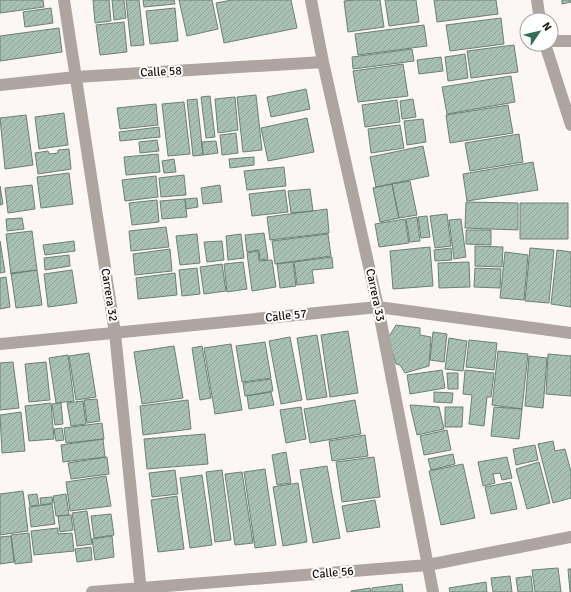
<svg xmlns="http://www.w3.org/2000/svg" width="571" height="592" font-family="Signika,sans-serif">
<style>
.building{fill:url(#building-hatch);stroke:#6b8075}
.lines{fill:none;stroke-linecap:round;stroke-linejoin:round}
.minor{stroke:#aea4a0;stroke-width:12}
.labels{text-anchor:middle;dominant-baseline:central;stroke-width:4;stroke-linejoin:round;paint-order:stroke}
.street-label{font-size:12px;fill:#1a110f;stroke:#fff}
</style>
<defs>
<pattern id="building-hatch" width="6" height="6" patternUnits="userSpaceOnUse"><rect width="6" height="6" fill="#a9c0b4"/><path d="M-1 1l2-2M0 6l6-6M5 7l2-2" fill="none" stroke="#91a49a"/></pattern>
</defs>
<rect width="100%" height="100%" fill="#fcf7f5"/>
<path class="building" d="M0,0H43L44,7L0,13Z
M93,0H109L111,21L95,23Z
M112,0H124L126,18L114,20Z
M126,0H139L144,45L131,46Z
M143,0H174L175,4L144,7Z
M179,0H212L218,29L187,36Z
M232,0H291L297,28L224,43L216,3Z
M354,0H380L384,27L348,32L344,1Z
M385,0H416L419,22L389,26Z
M434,0H496L498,14L437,22Z
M562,0H571V2L562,4Z
M51,8L53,23L25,27L23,12Z
M175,8L178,41L150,44L146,11Z
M501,18L504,44L450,51L446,25Z
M124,22L127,52L100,55L96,25Z
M424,25L427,46L358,55L355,34Z
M59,28L62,52L0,61V36Z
M514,45L518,72L471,78L467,51Z
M412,49L414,61L353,69L352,57Z
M465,54L468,78L448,81L445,57Z
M441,57L443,71L419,74L417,60Z
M403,64L408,96L358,102L353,71Z
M511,76L515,102L447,114L442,87Z
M306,89L310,109L271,117L267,97Z
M256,95L262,150L243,152L237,97Z
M210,96L215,137L206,138L201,97Z
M235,97L238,130L218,133L215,99Z
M197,99L203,155L193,156L187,100Z
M413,99L416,117L402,119L400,101Z
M397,100L400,122L365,127L362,105Z
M184,102L190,154L168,156L162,104Z
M156,104L158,125L120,129L117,108Z
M508,105L513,133L450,143L446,115Z
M64,113L68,145L39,149L35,117Z
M26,115L33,165L5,169L0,118Z
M307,118L314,152L268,161L261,128Z
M423,119L426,142L407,145L404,121Z
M400,125L404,148L371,153L368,129Z
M159,127L160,137L120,141L119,132Z
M236,133L238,153L222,155L220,135Z
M519,134L523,162L470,171L465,143Z
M157,140L159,151L140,153L139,142Z
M216,141L218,153L203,155L202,142Z
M423,146L429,176L376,187L370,157Z
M69,149L71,169L38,174L35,153L48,151L49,154L58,153V150Z
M158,154L160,172L126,175L124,157Z
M254,157V165L230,168L229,159Z
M174,159L176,172L164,173L162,161Z
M533,162L538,190L467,201L463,174Z
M284,167L286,186L247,190L244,171Z
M69,173L73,204L41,208L37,177Z
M184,175L186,195L161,197L159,178Z
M156,176L158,197L125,201L122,180Z
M410,181L417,215L399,218L392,184Z
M392,184L399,218L380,222L373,188Z
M32,185L35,209L8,213L5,188Z
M220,185L222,202L203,204L201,188Z
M0,186L3,204L0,205Z
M310,189L313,211L291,213L288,191Z
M285,190L288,212L252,216L249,194Z
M197,198L198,207L186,209L185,199Z
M185,199L187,217L162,219L160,201Z
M157,200L159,222L132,225L129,203Z
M466,202L518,203V230L465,228Z
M520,203H568V239H520Z
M327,209L329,233L270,240L267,217Z
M447,214L451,246L435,248L430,216Z
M427,216L430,237L421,238L418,217Z
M417,217L420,241L410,242L406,219Z
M22,218L24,229L7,231L6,219Z
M405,219L409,243L379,247L375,224Z
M461,219L466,257L454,259L449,220Z
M166,227L169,247L131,251L129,231Z
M466,230H491V245L466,244Z
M32,231L37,270L11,274L6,234Z
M264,233L268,259L260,260L259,250L247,252L245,235Z
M197,234L200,263L180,265L176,236Z
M241,234L244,258L228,260L226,236Z
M328,234L331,256L275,264L272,241Z
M0,241L5,272L0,273Z
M74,241L75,251L45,255L43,245Z
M222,241L224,260L207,262L204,242Z
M475,246L503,247L502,267L475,266Z
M430,247L433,286L393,289L390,251Z
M451,248L452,260L435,261L434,250Z
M530,248L554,250L549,303L525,301Z
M170,249L172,271L135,275L133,254Z
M557,250L571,252V307L551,304Z
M258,251L259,261L272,260L276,287L252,291L247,253Z
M505,252L528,255L524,300L500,298Z
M69,255L70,266L45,270L44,258Z
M332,257L333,268L312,270L314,283L297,285L294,262Z
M243,262L247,289L227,292L224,264Z
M293,262L296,286L280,288L277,264Z
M469,262L470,287L439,288L438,263Z
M222,264L226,291L204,294L200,267Z
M197,268L200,294L182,296L179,270Z
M475,268L501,269L500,288L474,287Z
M37,270L42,305L16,308L11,273Z
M72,270L77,303L48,307L44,274Z
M175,273L177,295L138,299L136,278Z
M6,277L10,307L0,309V278Z
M396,325L420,328V335L431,337L429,366L405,373L400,365L396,364L388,338Z
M348,331L358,393L330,397L321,335Z
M433,332L447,334L444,362L430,360Z
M317,335L327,397L307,400L297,338Z
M290,337L302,400L281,404L269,341Z
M449,338L467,341L463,371L445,369Z
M469,340L497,343L494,370L466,367Z
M265,342L271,378L242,382L236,346Z
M231,344L242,410L215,414L204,348Z
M174,346L183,398L142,404L134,352Z
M202,346L211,398L200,400L192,348Z
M498,351L528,354L522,409L492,405Z
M89,353L96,397L76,400L69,356Z
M548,354L571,356V396L546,394Z
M68,355L74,401L56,403L49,358Z
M529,356L547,358L543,408L525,406Z
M13,362L19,408L0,410V363Z
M46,362L50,400L29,402L25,364Z
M442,370L445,388L410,394L407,375Z
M465,370L494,373L491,397H487L484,426L469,424L472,395L463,394Z
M447,373H458V389H448Z
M271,379L273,391L245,396L243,383Z
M271,392L274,405L249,409L247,396Z
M434,392L453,393L452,403L434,402Z
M97,399L100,421L87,423L84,400Z
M188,400L191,429L143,435L140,406Z
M355,400L361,434L310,443L304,409Z
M83,401L86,424L71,426L67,403Z
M51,403L54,439L29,441L25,406Z
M61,403L63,424L55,425L52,404Z
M410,405L439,407L444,429L417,435Z
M301,407L306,439L286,443L280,410Z
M445,407H463L462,427H445Z
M494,407L522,409L519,439L491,436Z
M21,412L25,451L2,453L0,415Z
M102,423L104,439L66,443L64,428Z
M62,428L64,440L56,441L54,429Z
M447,430L451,450L424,455L420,436Z
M205,434L208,464L147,469L144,439Z
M365,435L368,456L332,461L329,441Z
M103,439L105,457L63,462L61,445Z
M553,441L555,451L565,449L571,472V498L553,503L538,444Z
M535,445L538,460L516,465L513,449Z
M286,452L291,483L277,485L272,455Z
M453,454L455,464L431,470L428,459Z
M107,457L109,474L71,479L68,463Z
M374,457L380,497L342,502L336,462Z
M507,457L512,478L502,480L500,473L493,474L495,483L483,486L478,462Z
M539,462L550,503L527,509L516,469Z
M463,464L475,518L441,525L429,471Z
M327,466L340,538L313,543L300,470Z
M265,469L276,545L255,548L244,472Z
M175,470L178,494L152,497L149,473Z
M222,470L231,540L215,542L206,472Z
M242,472L253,543L235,545L225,474Z
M202,475L212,545L190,548L180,478Z
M106,476L111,506L70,511L66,482Z
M511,482L517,509L491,514L485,487Z
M298,483L307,542L283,546L273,487Z
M23,491L28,531L0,535V494Z
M37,494L39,505L30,506L28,495Z
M66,494L69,515L56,516L53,496Z
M177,496L184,549L158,552L151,500Z
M52,497L53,503L41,505L40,498Z
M375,500L380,527L347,532L342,506Z
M52,504L55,524L31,527L29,507Z
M87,511L92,544L77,546L72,513Z
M111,514L114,535L94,538L91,516Z
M71,515L73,530L60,532L58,516Z
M58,528V534L72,533L74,551L34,555L31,531Z
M29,533L32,562L15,564L11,535Z
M11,536L14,562L0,564V537Z
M112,536L114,557L95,560L92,539Z
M91,547L92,560L77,562L75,549Z
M558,568L561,592H535L532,570Z
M568,569H571V592H570Z
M510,576L512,592H493L491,578Z
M531,576L533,592H518L516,578Z
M486,582L487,592H450L449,588Z
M402,584L403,592H372V588Z
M370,588L371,592H351V591Z"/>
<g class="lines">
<path class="minor" d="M64,0L115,333L141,592
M311,0L323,62L378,307L433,592
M537,0L540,20
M551,41H571
M545,44L571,125
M0,85L76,77L323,62
M0,344L378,307L571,333
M92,592L428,565L571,537"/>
</g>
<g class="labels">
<g class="street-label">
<text transform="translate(161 72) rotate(-3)">Calle 58</text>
<text transform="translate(109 295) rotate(81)">Carrera 32</text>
<text transform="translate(375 295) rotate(78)">Carrera 33</text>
<text transform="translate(286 316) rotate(-6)">Calle 57</text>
<text transform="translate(333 573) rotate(-5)">Calle 56</text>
</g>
</g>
<g transform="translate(539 32) rotate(55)"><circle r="19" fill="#ffffff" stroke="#a3a09f"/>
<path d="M0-3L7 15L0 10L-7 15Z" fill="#366d54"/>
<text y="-6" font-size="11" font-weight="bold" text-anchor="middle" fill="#1a110f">N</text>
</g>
</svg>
